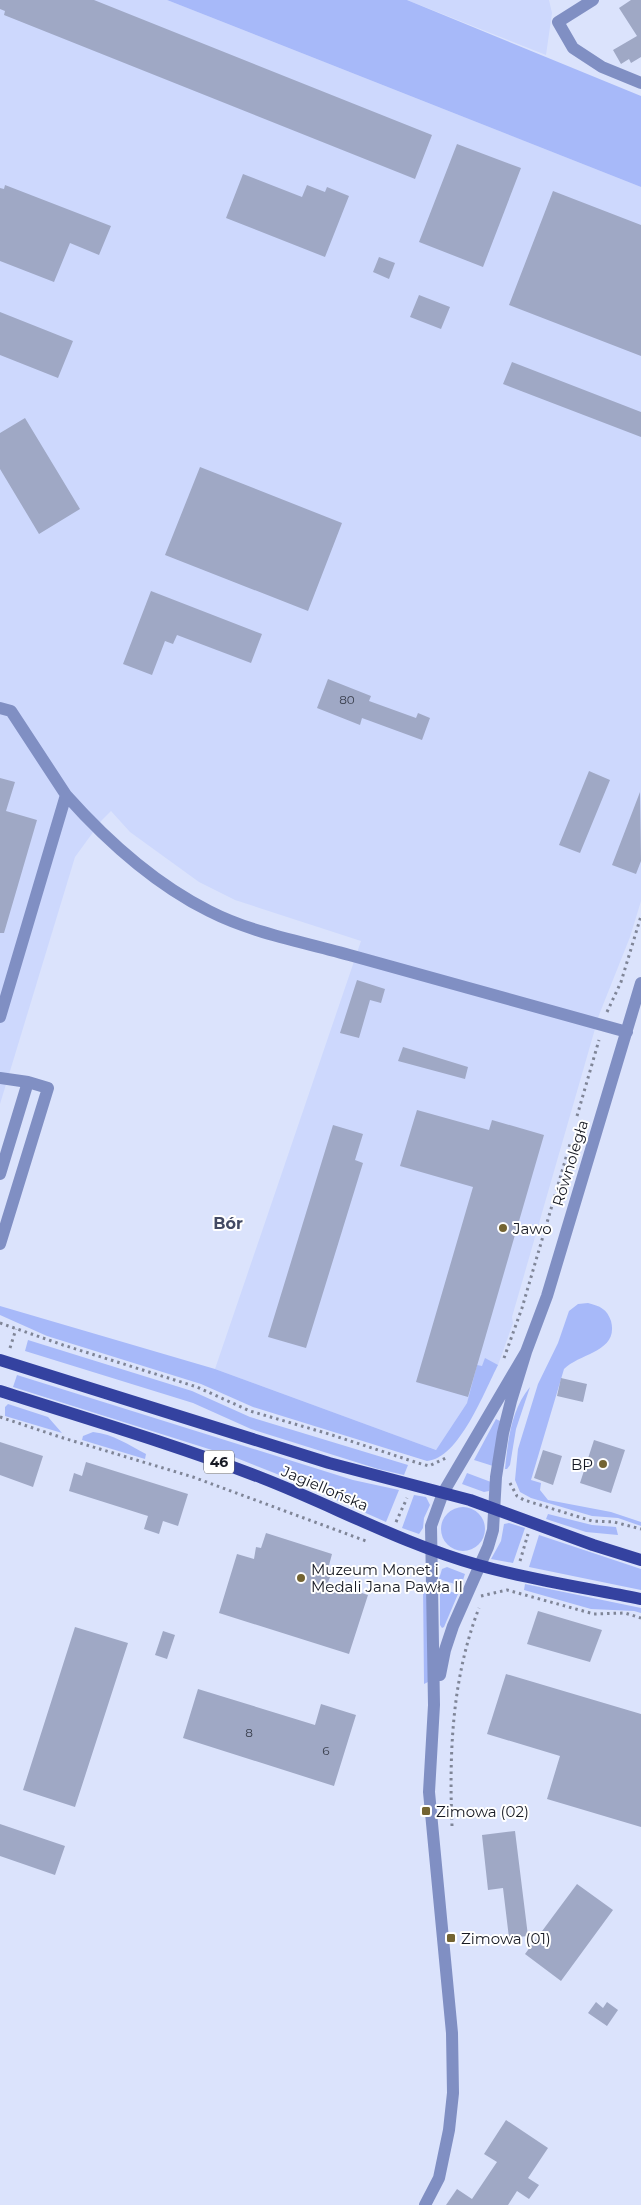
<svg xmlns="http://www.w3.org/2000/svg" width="641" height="2205" font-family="Montserrat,sans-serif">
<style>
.built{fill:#cdd8fd}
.green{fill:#a7b9f9}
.building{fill:#9fa8c5}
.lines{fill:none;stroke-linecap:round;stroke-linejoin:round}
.path{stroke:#7f8597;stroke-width:3;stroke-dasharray:2.5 4;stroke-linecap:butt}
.minor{stroke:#808fc3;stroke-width:12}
.major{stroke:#3442a0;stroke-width:12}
.poi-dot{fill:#746432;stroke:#fff;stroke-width:2}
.labels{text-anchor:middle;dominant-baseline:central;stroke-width:4;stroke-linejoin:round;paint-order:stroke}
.number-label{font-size:12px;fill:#393e4c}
.shield{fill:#fff;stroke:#5d5f66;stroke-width:1}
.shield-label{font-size:14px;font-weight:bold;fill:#171a24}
.street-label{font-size:15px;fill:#171a24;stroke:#fff}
.poi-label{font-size:15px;fill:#171a24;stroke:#fff;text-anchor:start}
.neighbourhood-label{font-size:16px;font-weight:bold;fill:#434a63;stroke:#fff}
</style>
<rect width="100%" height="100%" fill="#dbe3fc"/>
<path class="built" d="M0,0H167L641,187V901L630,937L599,1015L512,1317L513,1323L498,1365L467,1403L436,1450L215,1369L361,941L235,900L199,882L130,832L111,811L102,820L75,857L0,1104Z
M407,0H549L552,13L546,55Z"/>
<path class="green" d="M167,0H407L641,96V187Z
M588,1303C600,1306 607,1309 611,1321C619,1352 580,1353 564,1369L531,1480L541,1483L540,1490L548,1500L611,1512L641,1522V1526L618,1518L592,1516L531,1498L520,1492L515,1480L518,1449L538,1384L558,1343L569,1311L578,1304Z
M0,1306L215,1369L436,1450L467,1403L477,1365L482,1366L485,1358L498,1365C485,1390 459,1459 427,1461L253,1407L201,1384L47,1336L0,1315Z
M28,1340L192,1391L250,1417L408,1465L404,1475L378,1469L251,1429L193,1403L25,1351Z
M17,1375L353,1480L399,1490L386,1522L287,1478L234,1457L13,1387Z
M530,1387L516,1429L510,1465L507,1469H505C508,1440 511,1410 530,1387Z
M8,1404L48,1417L62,1433L5,1416V1407Z
M496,1419L500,1421L493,1466L474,1460Z
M93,1432C114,1434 128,1445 146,1454L145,1459L82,1440L83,1436Z
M467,1473L491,1482L489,1491L484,1492L462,1484Z
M414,1495L426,1497L430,1505L424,1518L423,1528L419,1534L402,1528Z
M441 1529a22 22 0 1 1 44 0a22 22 0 1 1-44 0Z
M548,1514L592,1525L616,1527L618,1535L586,1532L546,1519Z
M509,1523L525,1528L513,1563L491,1559L501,1541L504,1524Z
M539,1535L641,1569V1590L529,1567Z
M447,1567L465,1574L461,1586L439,1579L442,1569Z
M423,1584L428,1585V1682L424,1684Z
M525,1584L641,1608V1613L634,1611L591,1609L524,1590Z
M440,1588L458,1594L444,1627L442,1628L440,1625Z"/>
<path class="building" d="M0,0H94L432,135L415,179L4,15L5,11L0,9Z
M631,0H641V57L631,63L629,59L621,64L613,50L637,36L619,8Z
M457,144L521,168L483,267L419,242Z
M243,174L302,197L307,185L325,192L327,187L349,196L325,257L226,218Z
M5,185L111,226L99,255L70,243L54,282L0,261V188L4,189Z
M553,191L641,225V356L509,305Z
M379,257L395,263L389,279L373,272Z
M419,295L450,307L441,329L410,317Z
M0,312L73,341L58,378L0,355Z
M512,362L641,412V437L503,384Z
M25,418L80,509L39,534L0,469V433Z
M200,467L342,523L308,611L165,555Z
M151,591L262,634L251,663L177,635L173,644L165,641L152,675L123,664Z
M328,679L371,696L369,701L416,718L418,713L430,718L422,740L362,718L360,725L317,708Z
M589,771L610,780L580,853L559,845Z
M0,778L15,782L6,811L37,820L4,933H0Z
M640,792L641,861L636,874L612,865Z
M357,980L385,989L381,1003L370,1000L359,1038L340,1033Z
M403,1047L468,1067L465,1079L398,1061Z
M417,1110L489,1130L492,1120L544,1135L468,1397L416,1382L473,1187L400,1166Z
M333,1125L363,1134L355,1160L363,1163L306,1348L268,1337Z
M561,1378L587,1384L583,1402L557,1396Z
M594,1440L625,1450L611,1493L580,1483Z
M0,1442L43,1456L33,1487L0,1475Z
M543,1450L562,1456L553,1485L534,1478Z
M86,1462L188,1494L178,1526L163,1521L159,1534L144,1529L148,1516L69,1491L74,1473L82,1476Z
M266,1533L332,1554L328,1569L333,1570L328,1582L368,1595L349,1654L219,1613L237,1554L254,1559L256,1547L261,1548Z
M538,1611L602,1630L590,1662L527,1644Z
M75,1627L128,1643L75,1807L23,1790Z
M163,1631L175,1635L167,1659L155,1655Z
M506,1674L641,1714V1827L547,1799L560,1756L487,1734Z
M198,1689L315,1725L321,1704L356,1715L334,1786L183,1738Z
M0,1824L65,1846L55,1875L0,1856Z
M515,1831L528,1936L509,1938L503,1888L488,1890L482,1835Z
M577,1884L613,1910L561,1981L525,1954Z
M596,2002L603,2008L607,2002L618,2010L607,2026L588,2013Z
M506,2120L548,2148L528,2178L539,2185L529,2199L517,2191L508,2205H446L457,2189L472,2199L497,2162L484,2154Z"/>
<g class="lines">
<path class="path" d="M607,1012L621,982L641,916
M577,1116L599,1040
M0,1323L63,1345L197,1387L250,1411L329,1434L418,1463L429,1466L446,1458
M10,1348L16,1329
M504,1358L522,1308L570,1144
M0,1417L60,1437L193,1477L366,1541
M510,1483L517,1496L524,1500L592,1521L614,1522L641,1529
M396,1522L407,1498
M520,1561L528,1534
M481,1596L507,1590L594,1614L625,1613L641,1618
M452,1826C449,1752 452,1678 479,1608"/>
<path class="minor" d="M593,0L558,22L573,48L602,67L641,83
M0,708L11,711L66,795L0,1017
M66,795C107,841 153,883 209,911C254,934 305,942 353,956C444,981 535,1007 627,1032
M0,1078L28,1082L48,1088L0,1244
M0,1174L28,1082
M440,1675L445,1650L453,1626L488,1547L493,1530L496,1477L503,1433L511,1401L526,1352L547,1296L641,983
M425,2205L439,2178L449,2130L453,2093L452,2033L429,1792L434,1705L431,1526L443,1493L526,1352"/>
<path class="major" d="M0,1360L329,1463L470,1500L593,1545L641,1560
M0,1391C88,1419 176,1445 262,1478C334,1506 403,1544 478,1565C531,1580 587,1588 641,1599"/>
</g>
<g class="poi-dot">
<circle cx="503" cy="1228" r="5"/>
<circle cx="603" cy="1464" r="5"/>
<circle cx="301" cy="1578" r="5"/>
<rect x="421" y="1806" width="10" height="10" rx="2.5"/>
<rect x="446" y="1933" width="10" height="10" rx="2.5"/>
</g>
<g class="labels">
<g class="number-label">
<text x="347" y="699">80</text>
<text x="249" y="1732">8</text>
<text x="326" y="1750">6</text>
</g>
<rect class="shield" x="204" y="1450.5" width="30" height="23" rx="4"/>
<g class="shield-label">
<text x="219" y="1462">46</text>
</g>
<g class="street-label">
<text transform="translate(570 1163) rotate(-73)">Równoległa</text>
<text transform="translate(325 1488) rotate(23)">Jagiellońska</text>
</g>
<g class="poi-label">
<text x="513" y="1228">Jawo</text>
<text x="593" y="1464" text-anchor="end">BP</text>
<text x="311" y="1569">Muzeum Monet i<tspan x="311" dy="17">Medali Jana Pawła II</tspan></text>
<text x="436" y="1811">Zimowa (02)</text>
<text x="461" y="1938">Zimowa (01)</text>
</g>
<g class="neighbourhood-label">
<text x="228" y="1223">Bór</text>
</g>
</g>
</svg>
